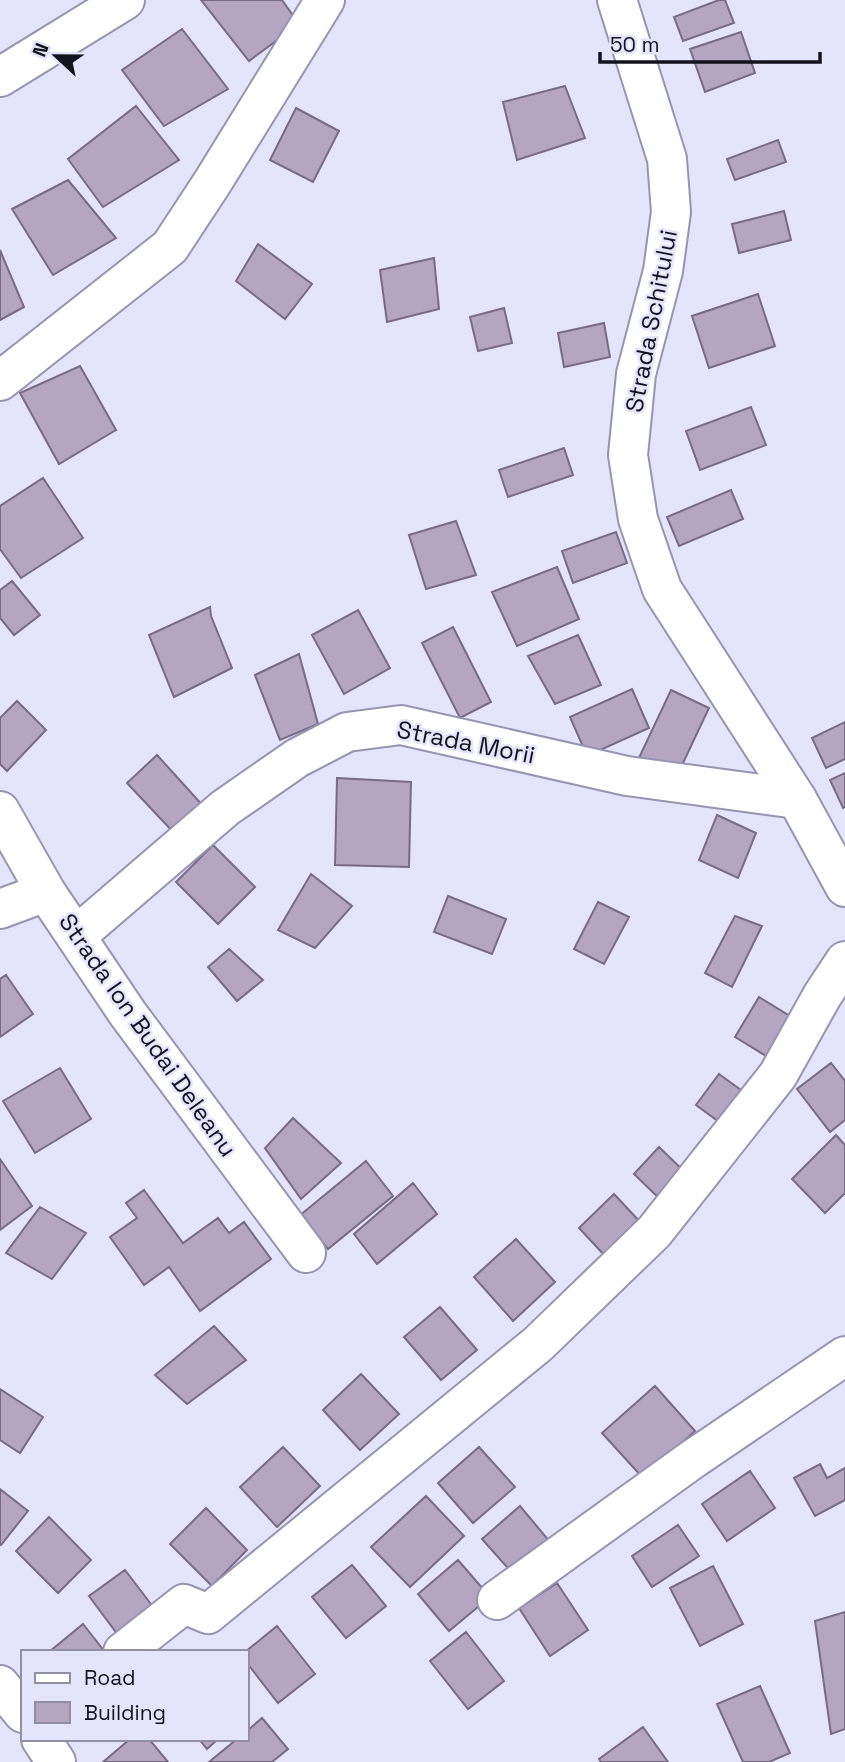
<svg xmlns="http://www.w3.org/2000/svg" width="845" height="1762" font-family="'Space Grotesk',sans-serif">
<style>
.building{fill:#b4a5c1;stroke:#796b85;stroke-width:2}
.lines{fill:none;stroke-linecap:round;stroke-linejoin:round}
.minor-casing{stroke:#9595b1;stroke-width:42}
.major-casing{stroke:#9595b1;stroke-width:42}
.minor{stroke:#fff;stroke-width:38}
.major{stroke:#fff;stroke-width:38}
.labels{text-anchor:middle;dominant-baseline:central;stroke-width:5;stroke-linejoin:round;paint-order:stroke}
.street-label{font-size:24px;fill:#13121d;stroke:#e5e4fd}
</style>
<rect width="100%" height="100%" fill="#e5e4fd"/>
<path class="building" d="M201,0H282L299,24L249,61Z
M719,0H725L734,23L683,41L674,17Z
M182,29L228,89L164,126L122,70Z
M741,32L755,73L705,92L690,49Z
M565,86L585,138L517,160L503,102Z
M136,106L179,160L103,207L68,159Z
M296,108L339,131L313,182L270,160Z
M778,140L786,162L735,180L727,159Z
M68,180L116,238L53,275L12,209Z
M784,211L791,240L739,253L732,224Z
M258,244L312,284L285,319L236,281Z
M0,250L24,307L0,320Z
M434,258L439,309L387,322L380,270Z
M758,294L775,346L709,368L692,316Z
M504,308L512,343L478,351L470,317Z
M604,323L610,357L564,367L558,333Z
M80,366L116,430L59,464L20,393Z
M751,407L766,445L700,470L686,431Z
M564,448L573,475L508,497L499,470Z
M43,478L83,538L21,578L0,549V506Z
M731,490L743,519L679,546L667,517Z
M456,521L476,575L426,589L409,535Z
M616,532L627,563L573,583L562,551Z
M557,567L579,619L517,646L492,592Z
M12,581L40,615L14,635L0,618V590Z
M210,607L211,616L232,668L174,697L149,635Z
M358,610L390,668L344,694L312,635Z
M453,627L491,702L460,718L422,643Z
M578,635L601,685L555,704L528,656Z
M299,654L318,724L280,740L255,675Z
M632,689L649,728L587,756L570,717Z
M671,690L709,708L675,780L637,762Z
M17,701L46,730L7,771L0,764V718Z
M845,722V759L826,768L812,738Z
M157,755L205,808L176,835L127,783Z
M845,773V807L843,808L830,780Z
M337,778L411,782L409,867L335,865Z
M717,815L756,833L738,878L699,860Z
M213,845L255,887L218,924L176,882Z
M311,874L352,906L315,948L278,930Z
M448,896L506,919L492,954L434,932Z
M598,902L629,917L604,964L574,949Z
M735,916L762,926L732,987L705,973Z
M229,949L263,980L237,1001L208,967Z
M6,975L33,1014L0,1037V979Z
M759,997L803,1024L779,1064L735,1037Z
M831,1063L845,1081V1120L830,1132L797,1089Z
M60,1068L91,1119L35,1153L3,1101Z
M719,1074L745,1093L722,1124L696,1105Z
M293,1118L341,1163L301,1199L265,1148Z
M836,1135L845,1145V1193L825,1213L792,1179Z
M659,1147L690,1177L665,1204L634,1174Z
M0,1159L32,1206L0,1230Z
M366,1161L393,1196L328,1249L299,1216Z
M413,1183L437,1214L377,1264L354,1234Z
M144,1190L183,1243L218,1218L229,1233L244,1222L271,1259L200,1311L169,1267L144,1285L110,1237L137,1218L126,1203Z
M614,1194L642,1224L607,1258L579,1228Z
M40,1207L86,1233L52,1279L6,1253Z
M516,1239L555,1282L513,1321L474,1277Z
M440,1307L477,1350L441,1380L404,1337Z
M214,1326L246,1360L187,1404L155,1375Z
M361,1374L399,1414L360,1450L323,1410Z
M655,1386L695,1431L643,1478L602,1433Z
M0,1389L43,1417L20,1453L0,1440Z
M283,1447L320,1486L277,1527L240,1487Z
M479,1447L515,1487L473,1523L438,1483Z
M820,1464L827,1478L845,1468V1500L815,1516L794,1478Z
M750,1471L775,1508L727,1541L702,1504Z
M0,1489L28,1511L1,1545L0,1544Z
M426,1496L464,1536L410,1587L371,1547Z
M520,1506L550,1542L513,1574L482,1539Z
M206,1508L247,1550L212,1586L170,1544Z
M49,1517L91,1560L58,1593L16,1551Z
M678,1525L699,1556L652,1587L632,1556Z
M458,1560L490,1597L449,1631L418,1594Z
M352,1565L386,1606L346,1638L312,1597Z
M713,1566L743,1624L700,1646L670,1588Z
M125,1570L157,1612L121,1639L89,1596Z
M557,1583L588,1630L550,1656L519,1608Z
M845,1612V1729L831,1734L815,1621Z
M83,1624L105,1652H49Z
M277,1626L315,1674L278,1703L247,1663V1652H245Z
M466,1632L504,1681L468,1709L430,1661Z
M760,1686L790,1753L769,1762H743L717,1704Z
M262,1718L288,1749L272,1762H209L237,1739H247V1731Z
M643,1727L668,1762H601L599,1759Z
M130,1739H149L168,1762H103Z
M199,1739H218L207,1749Z"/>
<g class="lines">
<defs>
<path id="minor" d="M0,77L125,0
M0,381L170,247L212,183L325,0
M0,811L46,892L128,1014L306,1253
M0,909L46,892
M76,936L225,808L297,758L347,732L401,725L627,776L797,799
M497,1600L693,1459L845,1356
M123,1652L184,1604L208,1614L538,1344L654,1232L778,1075L822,996L845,961
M0,1685L23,1713
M41,1739L56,1762"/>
<path id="major" d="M617,0L667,159L671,212L663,271L636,374L628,455L638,519L662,589L797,799L845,887"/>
</defs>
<use href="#minor" class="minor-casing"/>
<use href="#major" class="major-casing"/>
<use href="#minor" class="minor"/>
<use href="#major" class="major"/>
</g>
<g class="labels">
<g class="street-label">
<text transform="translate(651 321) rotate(-79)">Strada Schitului</text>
<text transform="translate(466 742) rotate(11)">Strada Morii</text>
<text transform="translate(148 1035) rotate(55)">Strada Ion Budai Deleanu</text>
</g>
</g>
<rect x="21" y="1650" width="228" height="91" fill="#e5e4fd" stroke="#9190a3" stroke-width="2"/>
<rect x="35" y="1673" width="35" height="10" fill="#ffffff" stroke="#9190a3" stroke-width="2"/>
<text x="84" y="1685" font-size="21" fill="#13121d">Road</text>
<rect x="35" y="1702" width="35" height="21" fill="#b4a5c1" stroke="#9190a3" stroke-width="2"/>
<text x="84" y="1720" font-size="21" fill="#13121d">Building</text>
<g transform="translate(56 56) rotate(292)" stroke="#e5e4fd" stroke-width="5" paint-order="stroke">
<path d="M0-5L12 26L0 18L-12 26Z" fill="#13121d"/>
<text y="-10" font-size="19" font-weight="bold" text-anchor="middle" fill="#13121d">N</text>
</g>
<path d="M600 52v10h220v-10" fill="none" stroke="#13121d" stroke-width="3.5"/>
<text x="610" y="52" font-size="21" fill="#13121d" stroke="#e5e4fd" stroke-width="5" paint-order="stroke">50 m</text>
</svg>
